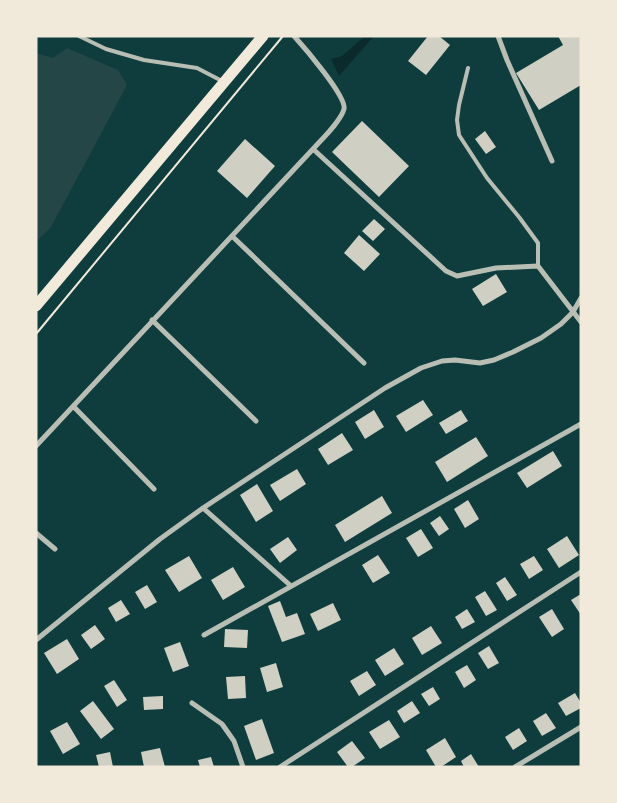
<svg xmlns="http://www.w3.org/2000/svg" width="617" height="803" font-family="Arial,sans-serif">
<style>
.green{fill:#244646}
.water{fill:#0a2a2b}
.building{fill:#cfcfc3}
.lines{fill:none;stroke-linecap:round;stroke-linejoin:round}
.path{stroke:#f1e9da;stroke-width:2}
.service{stroke:#b8beb3;stroke-width:4}
.minor{stroke:#b8beb3;stroke-width:5}
.primary{stroke:#f1e9da;stroke-width:11}
</style>
<rect width="100%" height="100%" fill="#0f3d3e"/>
<path class="green" d="M67,48L118,70L127,85L51,227L36,242V53L53,58Z"/>
<path class="water" d="M365,36H374L339,76L331,59L342,56Z"/>
<path class="building" d="M428,36H439L450,45L426,75L408,61Z
M558,36H581V85L539,110L516,73L563,45Z
M362,121L409,166L379,197L332,152Z
M485,131L496,147L486,154L475,139Z
M245,139L275,166L247,198L217,171Z
M374,219L385,229L373,241L362,231Z
M359,235L380,254L364,271L344,253Z
M496,274L507,292L483,306L472,289Z
M423,400L433,415L406,432L396,416Z
M374,410L384,427L365,439L355,422Z
M461,410L468,421L446,434L439,423Z
M342,433L353,450L328,465L318,449Z
M476,437L488,456L447,482L435,462Z
M553,451L562,466L527,488L517,473Z
M297,469L306,484L280,501L270,485Z
M257,484L273,511L256,522L240,495Z
M382,496L392,513L345,542L335,525Z
M468,500L479,519L465,528L454,509Z
M440,516L449,529L439,536L430,523Z
M421,529L433,548L418,557L406,538Z
M567,536L579,555L559,568L547,549Z
M288,537L297,550L280,563L270,549Z
M378,555L390,573L373,583L362,565Z
M189,556L202,578L179,592L165,570Z
M534,556L543,570L529,579L520,564Z
M233,567L245,587L223,600L211,580Z
M505,577L517,595L507,601L496,583Z
M147,585L157,602L145,609L135,592Z
M485,591L497,610L486,616L475,597Z
M581,594V615L571,600Z
M121,600L130,614L116,622L108,608Z
M280,601L286,617L297,613L305,634L282,642L268,606Z
M333,603L341,620L318,631L310,614Z
M467,609L475,622L462,629L455,617Z
M552,609L564,629L552,637L539,617Z
M95,625L105,639L91,649L81,635Z
M431,626L442,643L422,655L412,638Z
M225,629L248,630L247,648L224,647Z
M67,639L79,659L57,674L44,653Z
M180,642L189,666L173,672L164,648Z
M489,646L499,663L488,669L478,653Z
M394,648L404,664L385,676L375,660Z
M276,663L283,687L267,692L260,668Z
M467,665L476,680L464,688L455,672Z
M367,671L376,685L359,696L350,681Z
M245,676L246,698L228,699L226,677Z
M114,680L127,700L117,707L104,686Z
M433,687L440,699L429,706L421,694Z
M575,693L581,703V708L566,716L558,703Z
M163,696V709L144,710L143,697Z
M93,701L114,729L101,739L80,711Z
M412,701L420,713L404,723L397,711Z
M546,713L556,728L542,736L533,721Z
M262,719L274,753L256,760L244,726Z
M389,720L400,737L380,749L369,732Z
M67,722L80,744L63,754L50,731Z
M519,728L527,741L513,750L505,737Z
M445,738L456,757L441,767H436L426,750Z
M352,741L365,758L352,767H348L337,752Z
M160,748L165,767H144L141,752Z
M110,752L113,767H99L96,755Z
M471,754L479,767H464L461,761Z
M211,757L214,767H200L198,760Z"/>
<g class="lines">
<path class="path" d="M36,334L283,36"/>
<path class="service" d="M79,36L106,49L144,60L197,68L222,81
M468,68L459,105L457,120L459,135L487,178L519,217L538,243V266"/>
<path class="minor" d="M294,36C304,47 347,97 344,109C341,121 322,139 313,149
M498,36L507,60L552,161
M232,236L364,363
M152,320L256,421
M74,407L154,489
M36,446L313,149L446,271L457,276L496,268L538,266L581,322
M203,508L291,586
M36,533L55,549
M204,635L581,424
M36,640L160,539L203,508L385,388L421,368L442,361L455,360L480,363L494,360L513,352L541,338L561,324L573,312L581,298
M192,703L222,724L234,741L243,767
M280,767L581,572
M515,767L581,727"/>
<path class="primary" d="M36,306L263,36"/>
</g>
<rect width="617" height="803" fill="none" stroke="#f1e9da" stroke-width="75"/>
</svg>
